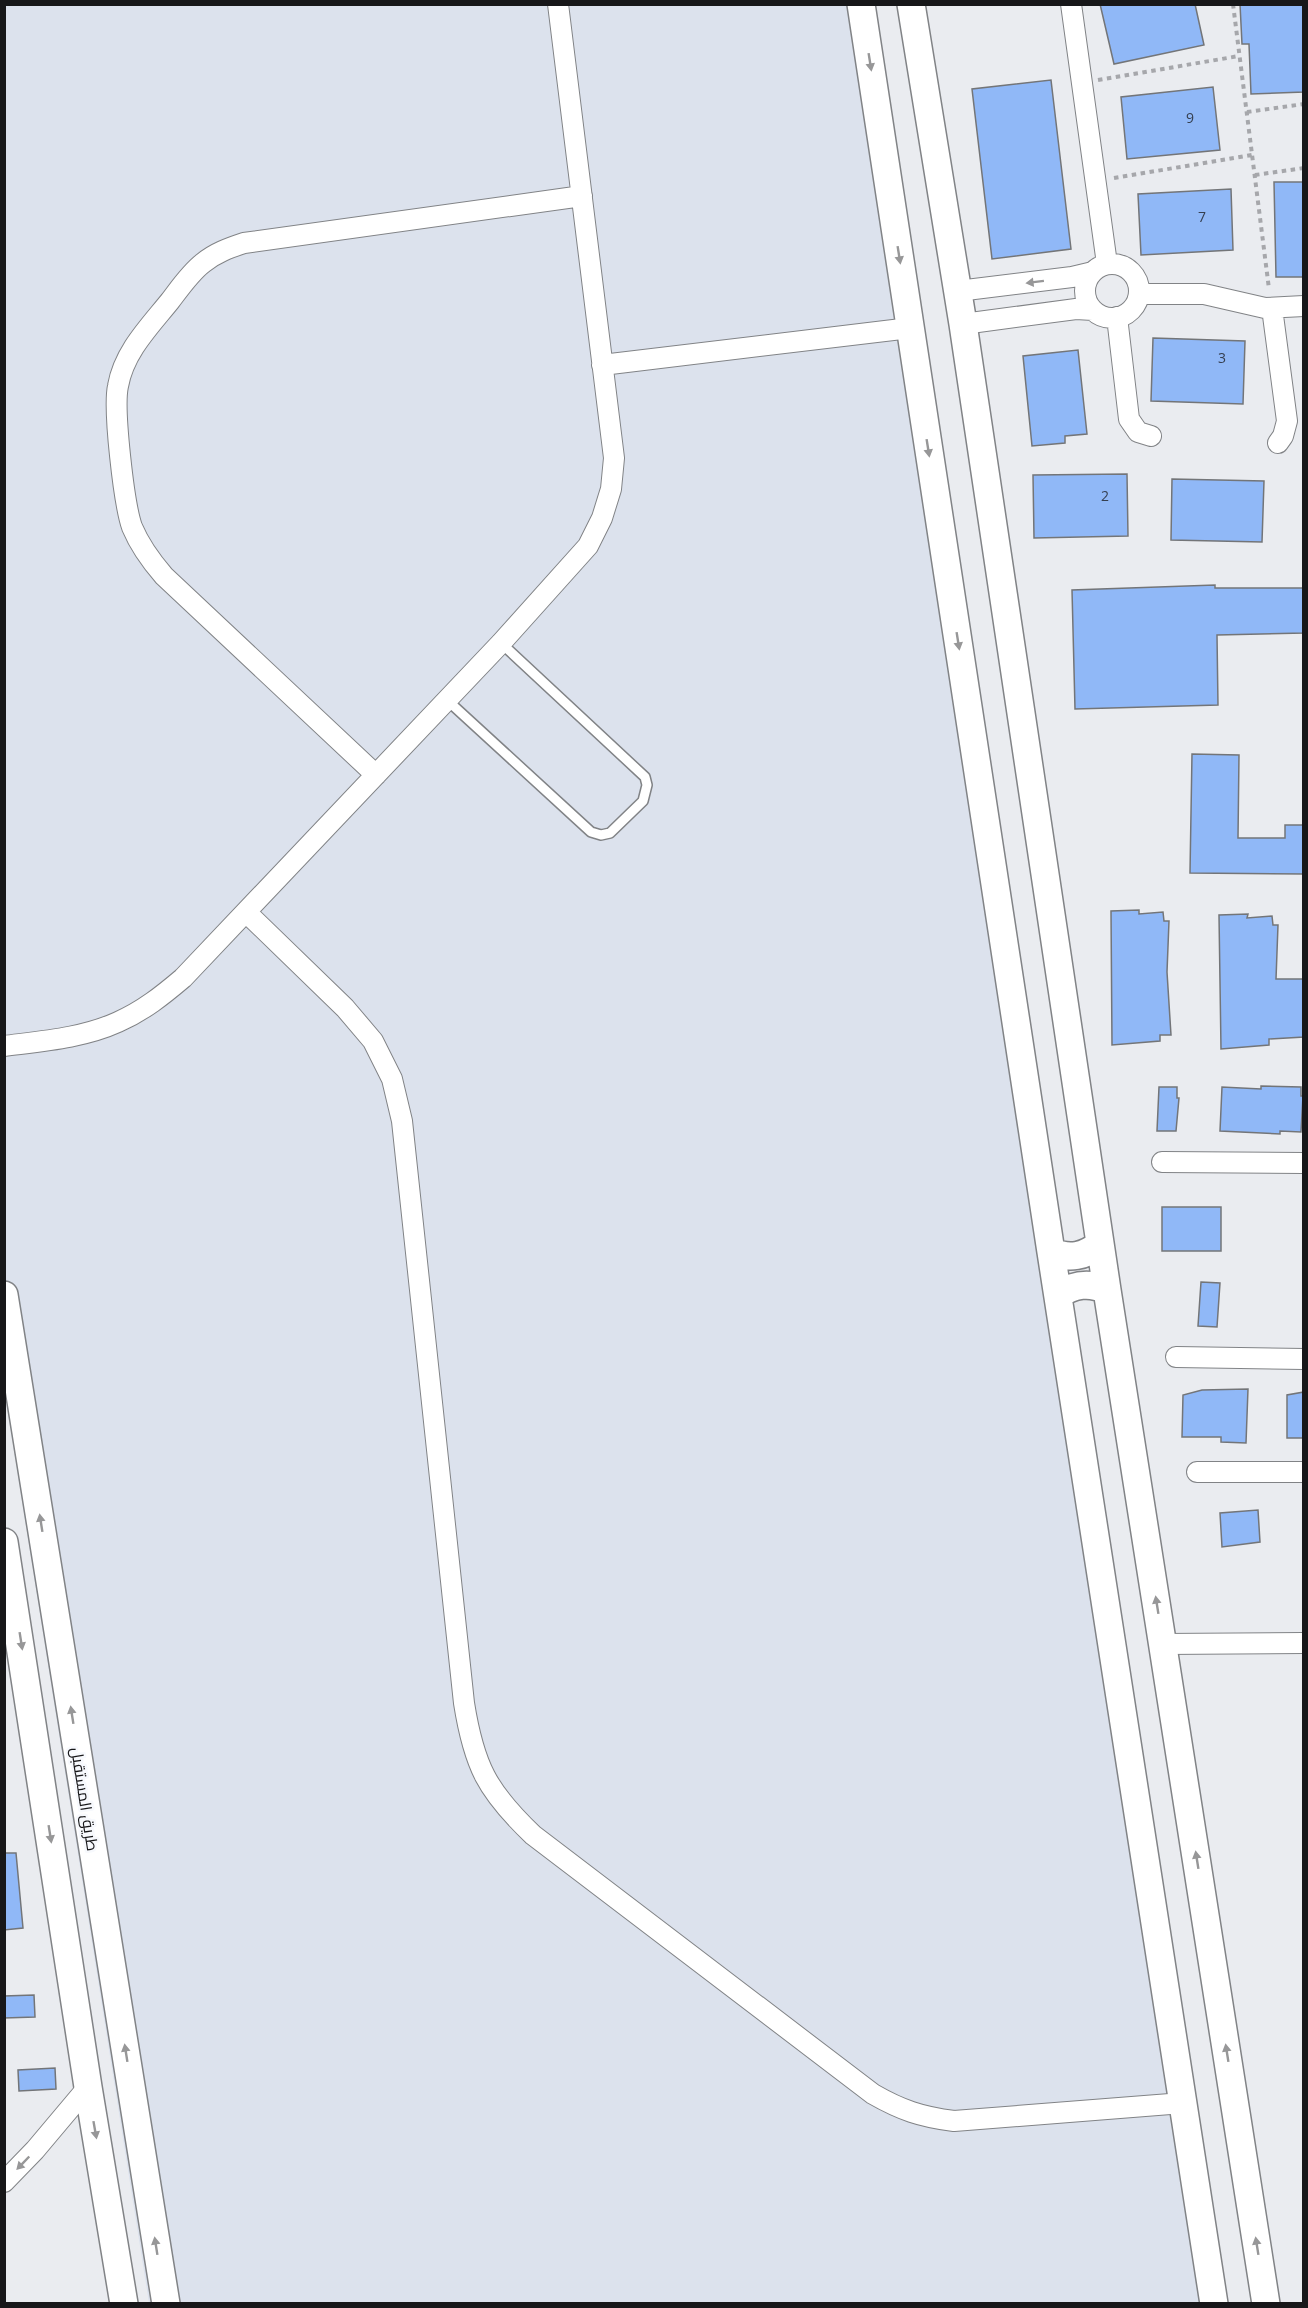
<svg xmlns="http://www.w3.org/2000/svg" width="1308" height="2308" font-family="'Open Sans',Cairo,sans-serif">
<style>
.built{fill:#dce2ed}
.building{fill:#90b8f7;stroke:#737578;stroke-width:1.5}
.lines{fill:none;stroke-linecap:round;stroke-linejoin:round}
.lane-casing{stroke:#818386;stroke-width:12}
.street-casing{stroke:#818386;stroke-width:22}
.secondary-casing{stroke:#818386;stroke-width:30}
.path{stroke:#a6a7ab;stroke-width:4;stroke-dasharray:4.5 4.5;stroke-linecap:butt}
.lane{stroke:#fff;stroke-width:9}
.street{stroke:#fff;stroke-width:20}
.secondary{stroke:#fff;stroke-width:27}
.oneway{fill:#979798}
.labels{text-anchor:middle;dominant-baseline:central;stroke-width:5;stroke-linejoin:round;paint-order:stroke}
.number-label{font-size:14px;fill:#353f50}
.street-label{font-size:16px;fill:#171719;stroke:#f7f9fd}
</style>
<rect width="100%" height="100%" fill="#eaecf0"/>
<path class="built" d="M4,5H850L1202,2303H149L5,1393Z"/>
<path class="building" d="M1100,4H1195L1204,45L1114,64Z
M1240,4H1304V92L1251,94L1249,44H1242Z
M1051,80L1071,249L992,259L972,89Z
M1213,87L1220,150L1127,159L1121,97Z
M1274,182H1304V277H1276Z
M1231,189L1233,250L1141,255L1138,194Z
M1153,338L1245,341L1243,404L1151,401Z
M1078,350L1087,434L1065,436V443L1032,446L1023,356Z
M1127,474L1128,536L1034,538L1033,475Z
M1172,479L1264,481L1262,542L1171,540Z
M1215,585V588H1304V633L1217,635L1218,705L1075,709L1072,590Z
M1192,754L1239,755L1238,838H1285V825H1304V874L1190,873Z
M1139,910V914L1163,912L1164,921H1169L1167,972L1171,1035H1160V1041L1112,1045L1111,911Z
M1248,914L1247,918L1272,916L1273,925H1278L1276,979H1304V1037L1269,1039V1045L1221,1049L1219,915Z
M1261,1086L1301,1087V1096H1303L1301,1132L1280,1131V1134L1220,1131L1222,1087L1261,1089Z
M1159,1087H1177V1098H1179L1176,1131H1157Z
M1162,1207H1221V1251H1162Z
M1201,1282L1220,1283L1217,1327L1198,1326Z
M1248,1389L1246,1443L1221,1442V1437H1182L1183,1395L1202,1390Z
M1304,1392V1438H1287V1395Z
M1258,1510L1260,1542L1222,1547L1220,1513Z
M4,1853H16L23,1928L4,1930Z
M34,1995L35,2017L4,2018V1996Z
M55,2068L56,2089L19,2091L18,2070Z"/>
<g class="lines">
<defs>
<path id="lane" d="M447,700L591,832L601,835L610,833L643,801L647,785L645,777L501,643"/>
<path id="street" d="M1071,4L1107,264
M1085 291a27 27 0 1 1 54 0a27 27 0 1 1-54 0Z
M958,291L1072,277L1093,272
M1139,294H1204L1265,308L1304,306
M1272,308L1287,421L1283,436L1278,443
M1117,317L1129,419L1138,432L1151,436
M963,324L1076,309L1093,310
M602,365L910,328
M376,775L164,576C151,561 140,546 132,527C124,504 113,409 118,386C124,352 149,327 170,301C180,288 190,273 203,263C215,253 229,248 244,243L582,196
M246,912L345,1008L373,1041L392,1079L402,1121L464,1703C474,1766 487,1791 533,1835L873,2094C901,2110 921,2117 954,2121L1183,2103
M4,1046C43,1041 83,1038 118,1022C143,1011 163,995 183,978L501,643L588,546L602,518L611,489L614,458L558,4
M1162,1162L1304,1163
M1176,1357L1304,1359
M1197,1472H1304
M1163,1644L1304,1643
M4,2182L35,2150L88,2087"/>
<path id="secondary" d="M861,4L1051,1252L1214,2304
M911,4L963,324L1107,1290L1266,2304
M1051,1252C1070,1259 1084,1257 1100,1244
M4,1295L166,2304
M1058,1295C1074,1284 1089,1282 1107,1290
M4,1542L88,2087L124,2304"/>
</defs>
<use href="#lane" class="lane-casing"/>
<use href="#street" class="street-casing"/>
<use href="#secondary" class="secondary-casing"/>
<path class="path" d="M1233,4L1269,289
M1098,80L1239,56
M1247,112L1304,104
M1255,175L1304,168
M1114,178L1252,155"/>
<use href="#lane" class="lane"/>
<use href="#street" class="street"/>
<use href="#secondary" class="secondary"/>
</g>
<defs><path id="oneway-solid" d="M-6-.8H1V-3.2L6.5 0L1 3.2V.8H-6Z" transform="scale(1.5)"/></defs>
<g class="oneway">
<use href="#oneway-solid" transform="translate(870 62) rotate(81)"/>
<use href="#oneway-solid" transform="translate(899 255) rotate(81)"/>
<use href="#oneway-solid" transform="translate(1035 282) rotate(173)"/>
<use href="#oneway-solid" transform="translate(928 448) rotate(81)"/>
<use href="#oneway-solid" transform="translate(958 641) rotate(81)"/>
<use href="#oneway-solid" transform="translate(41 1523) rotate(-99)"/>
<use href="#oneway-solid" transform="translate(1157 1605) rotate(-99)"/>
<use href="#oneway-solid" transform="translate(21 1641) rotate(81)"/>
<use href="#oneway-solid" transform="translate(72 1715) rotate(-99)"/>
<use href="#oneway-solid" transform="translate(50 1834) rotate(81)"/>
<use href="#oneway-solid" transform="translate(1197 1860) rotate(-99)"/>
<use href="#oneway-solid" transform="translate(126 2053) rotate(-99)"/>
<use href="#oneway-solid" transform="translate(1227 2053) rotate(-99)"/>
<use href="#oneway-solid" transform="translate(95 2130) rotate(80)"/>
<use href="#oneway-solid" transform="translate(23 2163) rotate(134)"/>
<use href="#oneway-solid" transform="translate(156 2246) rotate(-99)"/>
<use href="#oneway-solid" transform="translate(1257 2246) rotate(-99)"/>
</g>
<g class="labels">
<g class="number-label">
<text x="1190" y="117">9</text>
<text x="1202" y="216">7</text>
<text x="1222" y="357">3</text>
<text x="1105" y="495">2</text>
</g>
<g class="street-label">
<text transform="translate(85 1799) rotate(81)">طريق المستقبل</text>
</g>
</g>
<rect width="1308" height="2308" fill="none" stroke="#171719" stroke-width="12"/>
</svg>
